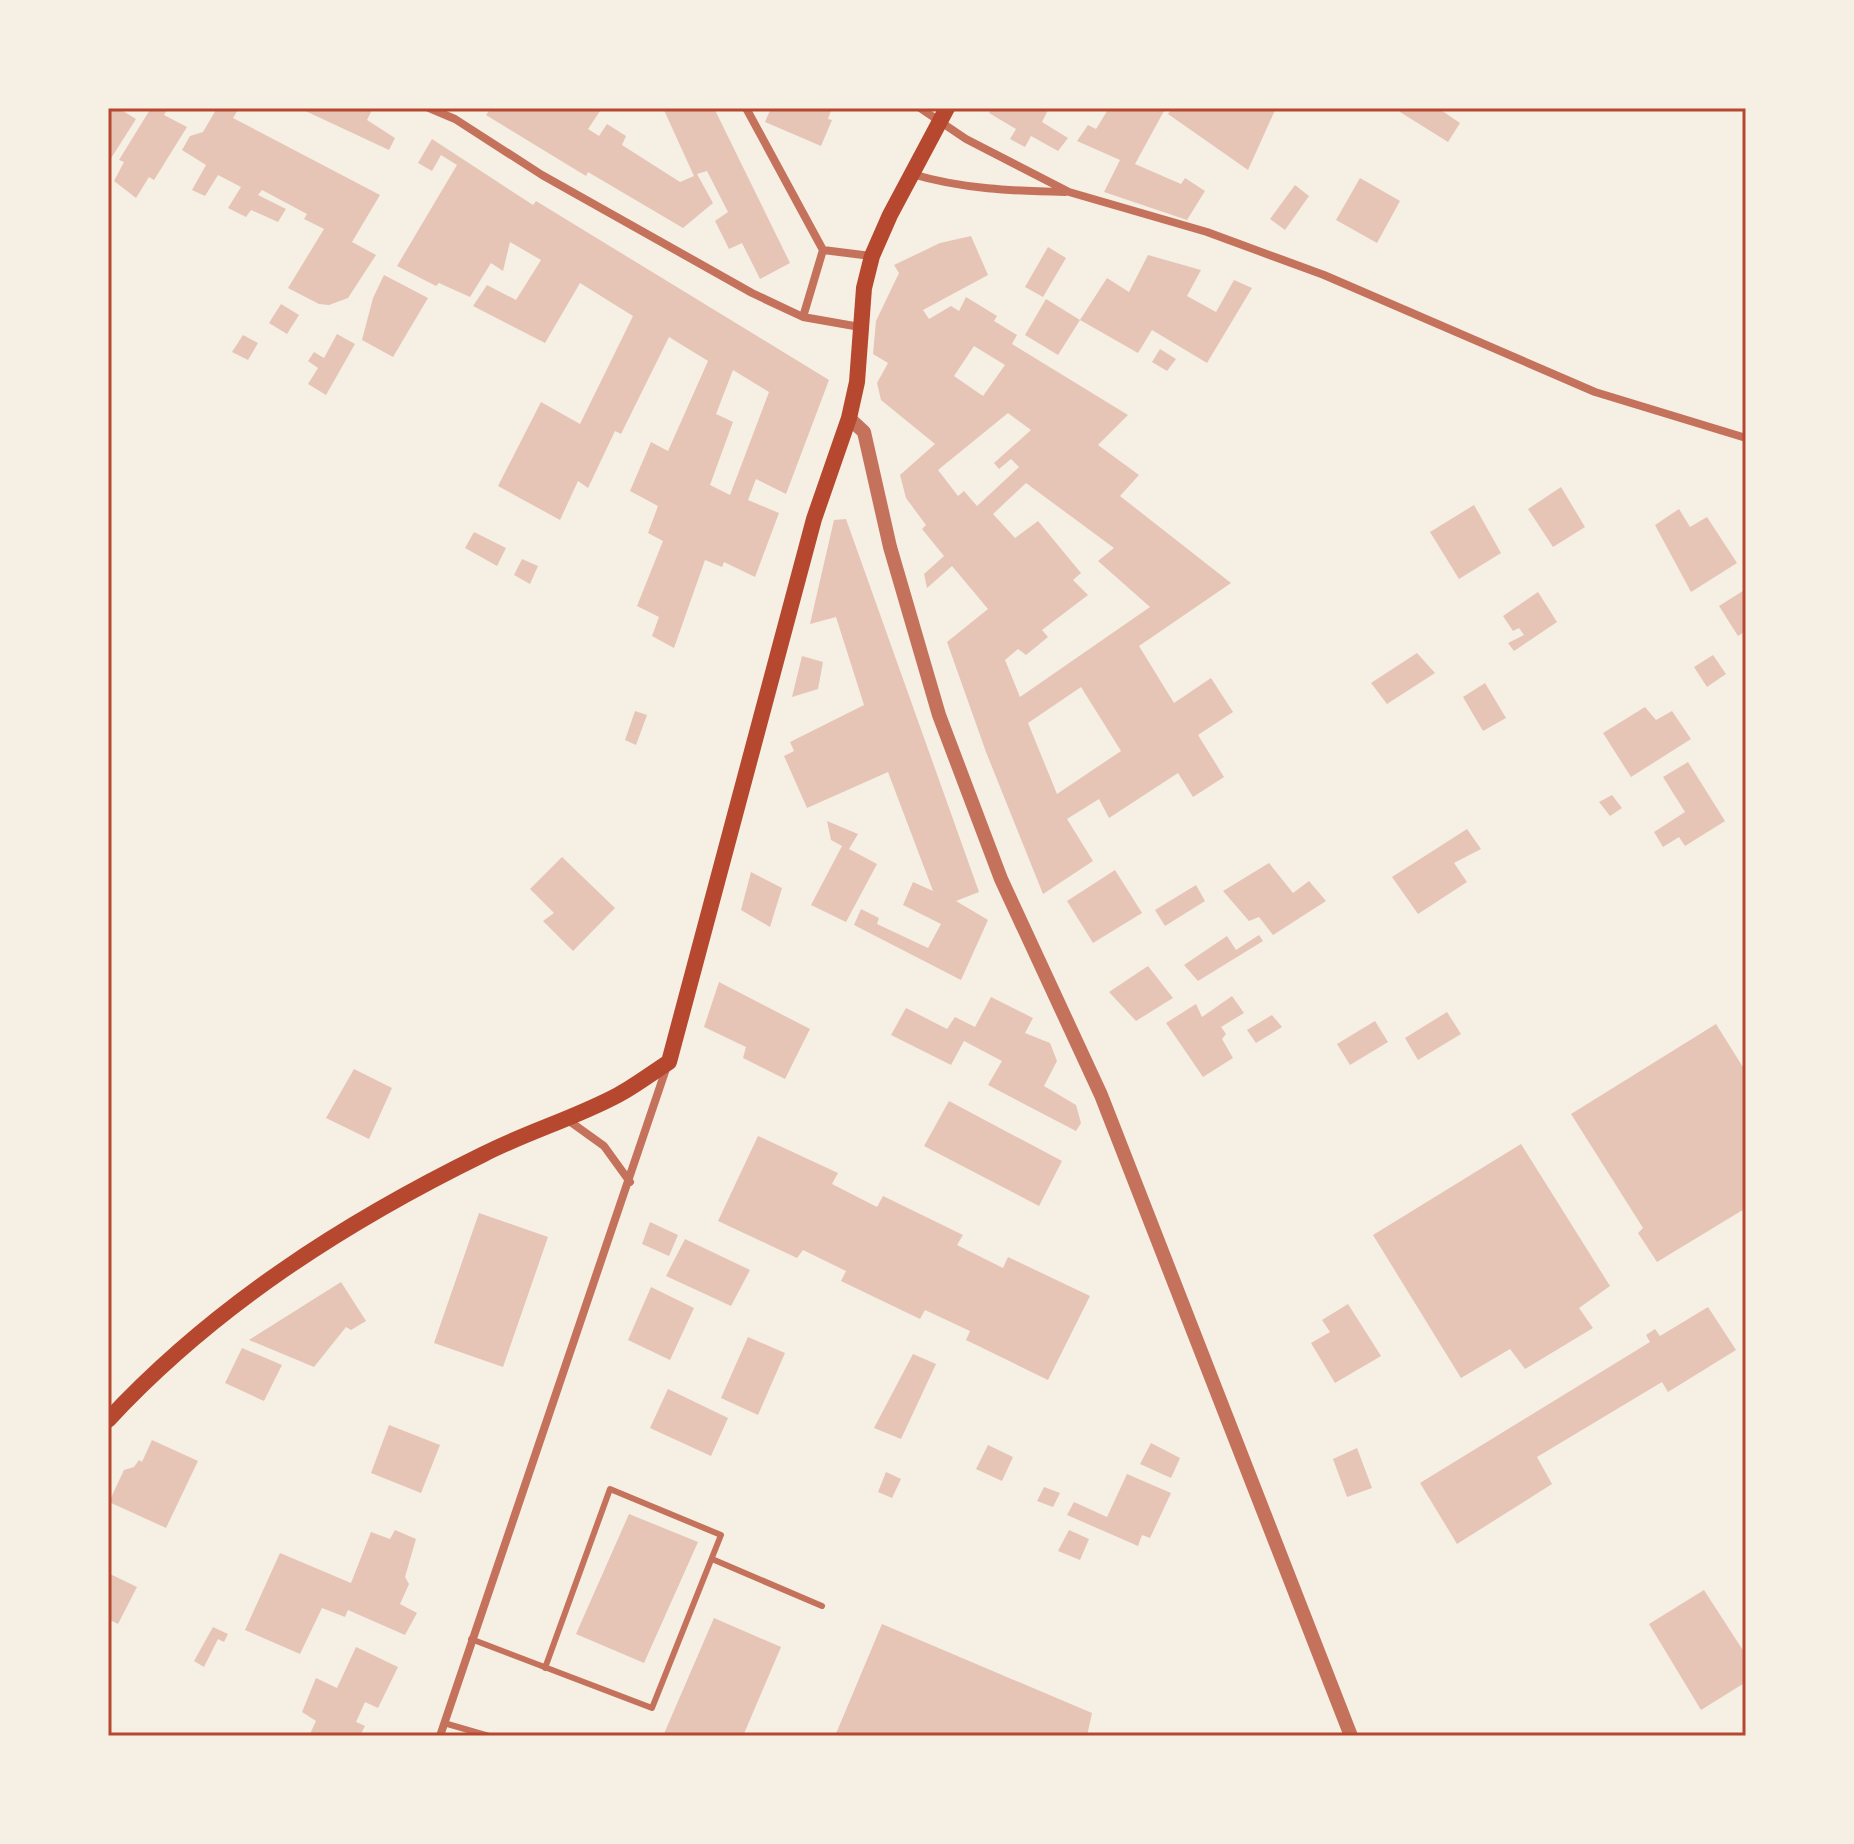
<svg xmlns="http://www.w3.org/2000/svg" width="1854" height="1844" font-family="Jost,sans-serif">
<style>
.building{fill:#e6c5b7;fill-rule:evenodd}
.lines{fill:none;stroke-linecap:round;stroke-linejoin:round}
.service{stroke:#c5725c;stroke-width:6}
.minor{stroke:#c5725c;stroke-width:8}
.tertiary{stroke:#c5725c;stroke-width:14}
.secondary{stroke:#b5482f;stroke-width:16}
.neatline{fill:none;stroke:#b5482f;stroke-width:3}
</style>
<rect width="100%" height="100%" fill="#f6efe4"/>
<path class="building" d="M108,108H118L136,119L108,163Z
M151,108H168L164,115L187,127L154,180L149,177L136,198L114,181L124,162L119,160Z
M217,108H239L233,118L380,195L352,242L376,255L348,298L329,305L319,304L288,288L324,229L304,219L307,214L262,190L258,195L286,209L278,222L251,210L246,217L228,208L241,187L218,175L205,196L192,190L206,165L182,150L190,136L203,132Z
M299,108H373L367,120L395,138L389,150Z
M491,108H595L600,111L588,129L599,136L607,124L626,136L622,145L680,182L694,176L663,108H714L790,263L760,279L742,243L729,249L715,221L728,212L707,171L697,174L713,203L683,228L588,172L586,176L486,115Z
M771,108H832L828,119L832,120L821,146L765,122Z
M992,108H1049L1042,122L1068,138L1058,151L1031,136L1025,147L1010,139L1016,129L989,113Z
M1109,108H1160L1164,111L1135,164L1181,184L1185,178L1205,191L1187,220L1104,192L1120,160L1077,141L1088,125L1096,129Z
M1172,108H1276L1248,170L1168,114Z
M1402,108H1438L1460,123L1448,142L1400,112Z
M432,139L533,205L536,201L829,380L786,494L756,479L748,500L779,513L755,577L724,562L722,567L705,560L674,648L652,636L659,617L637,606L663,541L648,533L658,506L630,491L651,442L668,451L708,361L669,337L621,434L615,431L588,488L578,481L560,520L498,486L541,402L580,424L633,316L580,283L545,343L473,306L487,285L516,300L541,260L510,242L503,271L491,263L470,297L439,283L436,286L397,266L457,165L441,155L432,171L418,163ZM733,370L769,392L730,495L710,485L733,422L716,414Z
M1360,178L1400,201L1377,243L1336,220Z
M1295,185L1309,196L1285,230L1270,219Z
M971,236L988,275L923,310L929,319L951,306L959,311L966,297L997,316L994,321L1017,335L1012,344L1128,415L1098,445L1139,475L1120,496L1231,583L1139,646L1174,703L1211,678L1233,712L1198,735L1224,777L1193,797L1178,773L1109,818L1099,799L1067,819L1093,861L1043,894L986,752L947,642L988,609L952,566L927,588L924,574L944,556L922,529L926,525L906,498L900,475L935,444L881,400L877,383L888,363L873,354L876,321L899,273L894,265L940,243ZM974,346L1005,365L983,396L954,376ZM1008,413L1031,430L994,463L999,469L1011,459L1019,467L977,506L964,491L958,496L938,470ZM1026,483L1114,548L1098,561L1150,607L1020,697L1005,660L1018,649L1026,655L1048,637L1042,630L1088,595L1073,580L1081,573L1038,521L1015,538L993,514ZM1081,687L1121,751L1057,794L1028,723Z
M1048,247L1066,258L1043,297L1025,287Z
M1148,255L1201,270L1187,296L1216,312L1234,280L1252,288L1207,363L1152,330L1138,353L1080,320L1107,278L1129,292Z
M384,275L428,298L393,357L362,340L373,298Z
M1046,299L1080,320L1058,355L1025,335Z
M281,304L299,315L287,334L269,323Z
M337,334L355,344L326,395L308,384L318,368L308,361L314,352L324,358Z
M243,335L258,343L248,360L232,352Z
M1160,349L1176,359L1167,371L1152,362Z
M1561,487L1585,527L1553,547L1528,509Z
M1474,505L1501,553L1459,579L1430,532Z
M1679,509L1690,527L1707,517L1737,563L1691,592L1655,525Z
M846,519L979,892L956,901L988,920L961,980L854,925L861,909L879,918L877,924L928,948L941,924L903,905L913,882L933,891L888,772L807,808L784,756L794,751L790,742L864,705L836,617L810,624L834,520Z
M474,532L506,548L497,566L465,548Z
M522,559L538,566L530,584L514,575Z
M1746,589V631L1738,636L1719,606Z
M1538,592L1557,622L1514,651L1508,643L1524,635L1519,628L1513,631L1503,616Z
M1417,653L1435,673L1387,704L1371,683Z
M1713,655L1726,674L1707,687L1694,667Z
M802,656L823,662L818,689L792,697Z
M1485,683L1506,718L1483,731L1463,697Z
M1645,707L1656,720L1672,711L1691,739L1631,777L1603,733Z
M635,711L647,715L636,745L625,740Z
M1688,762L1725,821L1685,846L1679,837L1663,847L1654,832L1685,812L1663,777Z
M1612,795L1622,808L1610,816L1599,802Z
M827,821L858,834L849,849L877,864L846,922L811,905L842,846L831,840Z
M1467,829L1481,849L1454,863L1467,882L1418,914L1392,877Z
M562,857L615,908L573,951L543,921L554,913L530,889Z
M1269,863L1293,893L1309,881L1326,901L1273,935L1259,917L1249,921L1223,891Z
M1115,870L1142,913L1093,943L1067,901Z
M751,872L782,888L770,927L741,910Z
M1196,885L1205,901L1165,926L1155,910Z
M1259,935L1263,941L1198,981L1184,965L1227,936L1236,950Z
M1148,966L1173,998L1136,1021L1109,992Z
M719,982L810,1029L785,1079L743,1058L746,1047L704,1027Z
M1232,996L1244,1013L1221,1027L1226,1034L1222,1039L1233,1058L1203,1077L1166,1023L1196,1004L1202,1017Z
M991,997L1033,1018L1025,1033L1050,1043L1057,1061L1044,1086L1076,1105L1081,1123L1076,1131L988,1085L1002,1061L964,1041L951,1065L891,1035L906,1008L947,1029L955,1017L975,1027Z
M1447,1012L1461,1034L1418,1060L1405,1038Z
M1272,1015L1282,1027L1256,1043L1247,1030Z
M1375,1021L1388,1042L1350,1065L1337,1044Z
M1716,1024L1746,1072V1208L1657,1262L1638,1233L1643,1228L1571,1114Z
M354,1069L392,1088L369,1139L326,1118Z
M949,1101L1062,1161L1039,1206L924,1146Z
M758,1136L838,1173L832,1184L877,1207L883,1196L963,1235L957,1245L1003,1268L1008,1257L1090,1296L1048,1380L966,1340L970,1331L925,1310L920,1319L841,1281L846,1271L803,1250L797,1258L718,1221Z
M1521,1144L1610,1286L1579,1308L1593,1328L1525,1369L1510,1349L1461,1378L1373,1235Z
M479,1213L548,1237L503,1367L434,1343Z
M650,1222L678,1235L669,1256L642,1244Z
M685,1239L750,1270L731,1306L666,1276Z
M341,1282L366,1321L351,1330L346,1327L314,1367L249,1340Z
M651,1287L694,1308L670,1360L628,1340Z
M1348,1304L1381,1356L1335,1383L1311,1343L1330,1332L1322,1320Z
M1708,1307L1736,1350L1668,1392L1662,1382L1537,1457L1552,1484L1457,1544L1420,1483L1650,1342L1646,1335L1655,1329L1660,1336Z
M748,1337L785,1353L758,1415L721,1398Z
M242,1348L282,1365L264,1401L225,1383Z
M913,1354L936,1364L901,1439L874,1428Z
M668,1389L728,1418L711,1456L650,1428Z
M389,1425L440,1445L421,1493L371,1473Z
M152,1440L198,1461L166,1528L109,1502L124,1470L134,1467L139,1460L142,1462Z
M1151,1443L1180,1458L1171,1478L1140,1464Z
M988,1445L1013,1457L1002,1481L976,1469Z
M1357,1448L1372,1488L1347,1497L1333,1459Z
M886,1472L901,1479L892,1498L878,1492Z
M1127,1474L1171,1493L1150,1538L1142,1535L1138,1546L1067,1515L1074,1502L1107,1517Z
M1044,1487L1060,1493L1053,1507L1037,1501Z
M629,1514L698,1542L644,1663L576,1634Z
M395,1530L416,1539L405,1577L409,1584L400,1604L417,1613L405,1635L348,1610L345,1617L322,1608L300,1654L245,1630L280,1553L351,1583L371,1532L390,1539Z
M1069,1530L1089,1539L1080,1560L1058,1551Z
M108,1573L137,1587L118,1624L108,1619Z
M1704,1590L1746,1655V1682L1701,1710L1649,1624Z
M714,1618L781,1647L743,1736H663Z
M882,1624L1092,1713L1087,1736H835Z
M213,1627L228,1634L224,1642L218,1639L204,1667L194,1661Z
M356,1647L398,1667L378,1708L365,1702L356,1722L365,1726L360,1736H309L316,1721L302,1712L316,1678L337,1688Z"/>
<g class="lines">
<path class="service" d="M712,1559L822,1606
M471,1639L652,1708L721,1535L610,1489L545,1668
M444,1723L489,1736"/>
<path class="minor" d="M429,108L455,119L542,175L752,293L803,317L860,327
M746,108L823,250L871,256
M920,108L966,139L1069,192L1207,232L1324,275L1595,392L1746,438
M912,174C962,189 1013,191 1065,192
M803,317L823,250
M565,1118L604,1146L630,1182
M440,1736L667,1066"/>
<path class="tertiary" d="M849,418L864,432L890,547L939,715L1001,879L1101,1095L1351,1736"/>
<path class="secondary" d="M108,1420C214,1306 345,1222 484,1154C527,1132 575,1118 618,1095C635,1086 652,1073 669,1062L814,519L849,418L857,382L864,288L872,256L890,215L947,108"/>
</g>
<rect width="1854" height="1844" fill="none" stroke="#f6efe4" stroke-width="220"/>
<rect x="110" y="110" width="1634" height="1624" class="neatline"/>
</svg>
